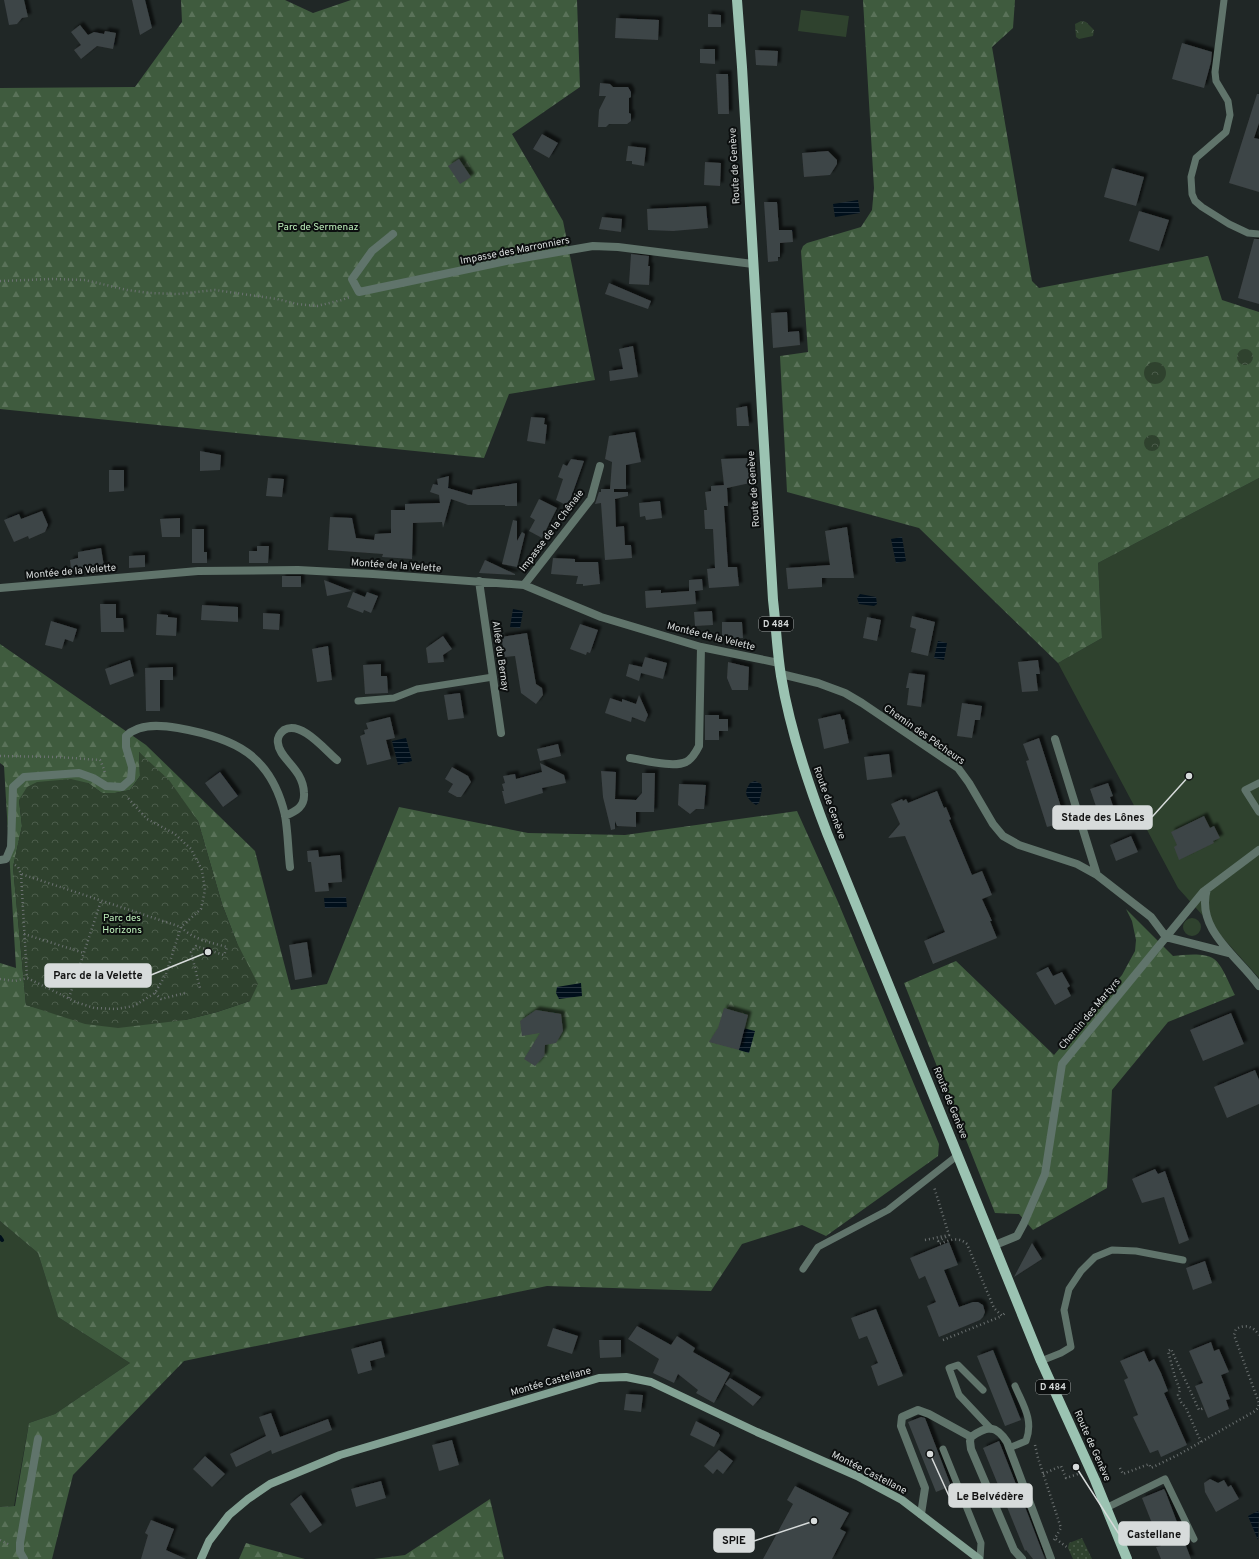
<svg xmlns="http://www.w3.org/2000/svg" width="1259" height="1559" font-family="Overpass,sans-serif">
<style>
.grass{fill:#2f422e}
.forest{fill:url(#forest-firs);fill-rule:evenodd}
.park{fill:url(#park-crowns)}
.garden{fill:url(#garden-dots)}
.water{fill:url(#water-rules)}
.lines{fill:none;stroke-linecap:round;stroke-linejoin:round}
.stream{stroke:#000f1b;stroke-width:4}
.building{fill:#3e4446;filter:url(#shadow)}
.path{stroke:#6c7272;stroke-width:2.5;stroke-dasharray:1 3;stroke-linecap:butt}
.lane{stroke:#60746b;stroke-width:7}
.street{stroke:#60746b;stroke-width:8}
.secondary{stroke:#82a193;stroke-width:8}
.primary{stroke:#9bc3b2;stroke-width:10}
.labels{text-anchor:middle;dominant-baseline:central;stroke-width:4;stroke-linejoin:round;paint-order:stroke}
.shield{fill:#0c0f0f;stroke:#9a9e9e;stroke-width:1}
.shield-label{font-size:9px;font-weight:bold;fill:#d7dbdb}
.street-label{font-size:10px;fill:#d7dbdb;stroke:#0c0f0f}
.park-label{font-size:10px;fill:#bff1bc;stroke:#0c0f0f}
.leader{fill:none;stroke:#d7dbdb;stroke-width:1.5}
.callout-dot{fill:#d7dbdb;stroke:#0c0f0f;stroke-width:1.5}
.callout{fill:#d7dbdb;stroke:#d7dbdb;stroke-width:1.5}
.callout-label{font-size:11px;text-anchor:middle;font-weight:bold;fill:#111}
</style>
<defs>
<pattern id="forest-firs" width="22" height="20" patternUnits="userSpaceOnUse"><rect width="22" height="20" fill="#3f5b3e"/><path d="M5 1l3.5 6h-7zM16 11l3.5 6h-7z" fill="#5a7259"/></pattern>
<pattern id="park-crowns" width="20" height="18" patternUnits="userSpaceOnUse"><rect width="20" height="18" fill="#2f422e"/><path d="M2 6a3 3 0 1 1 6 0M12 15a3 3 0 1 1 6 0" fill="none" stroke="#4c5d4c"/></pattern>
<pattern id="garden-dots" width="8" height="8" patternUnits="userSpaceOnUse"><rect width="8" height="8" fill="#2f422e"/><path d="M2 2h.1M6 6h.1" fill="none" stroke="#4c5d4c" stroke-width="1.8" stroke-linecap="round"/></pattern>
<pattern id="water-rules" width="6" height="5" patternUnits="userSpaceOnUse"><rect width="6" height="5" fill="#000f1b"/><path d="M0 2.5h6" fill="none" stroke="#24313c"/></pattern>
<filter id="shadow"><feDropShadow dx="3.5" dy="-3.5" stdDeviation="1" flood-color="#0009"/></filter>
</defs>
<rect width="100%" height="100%" fill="#202726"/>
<path class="grass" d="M801,10L849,16L846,37L798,31Z
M1259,478V978L1178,888L1058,663L1102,638L1098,563Z
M1183 927a9 9 0 1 1 18 0a9 9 0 1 1-18 0Z
M0,1221L38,1253L58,1317L130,1363L55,1414L29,1423L14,1506L0,1507Z"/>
<path class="forest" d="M181,0H285L313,13L351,0H577L580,87L512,134L563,221L595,380L509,394L484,458L0,409V88L135,87L182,22Z
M863,0H1015L1013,28L992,47L1032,281L1039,288L1208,256L1222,300L1259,312V478L1098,563L1102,638L1058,663L919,528L787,492L780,356L808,352L801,251L803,246L807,243L861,227L872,210L874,188Z
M0,644L146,745L255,851L291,990L327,984L399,807L528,833L625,835L797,811L838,902L939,1144L938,1156L826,1236L802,1225L742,1244L711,1291L547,1286L184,1361L73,1475L52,1559H0V1507L15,1506L29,1423L55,1414L130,1363L58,1317L38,1253L0,1221V963L16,968L4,766L0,763ZM139,752L198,821L222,904L237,943L250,1001L217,1012L185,1020L49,1011L26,1005L13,867L22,826L19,800L88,783L102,793H115L130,790L140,776Z
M1126,909L1173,956C1184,955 1204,952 1214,959C1222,964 1230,986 1235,995L1168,1022L1112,1090L1107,1188L1033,1230L1019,1214L995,1213L904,983L956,961L1054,1055L1122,975L1135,951L1136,940L1132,921Z
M490,1499L504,1559H374L405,1555Z
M246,1543L305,1559H239Z"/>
<path class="park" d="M1081,21L1086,22L1094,30L1093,36L1079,39L1076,37L1075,24Z
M1237 357a8 8 0 1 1 16 0a8 8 0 1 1-16 0Z
M1144 373a11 11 0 1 1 22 0a11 11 0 1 1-22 0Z
M1144 443a8 8 0 1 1 16 0a8 8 0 1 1-16 0Z
M139,752L169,780L198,821L222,904L237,943L258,984L250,1001L217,1012L185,1020L118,1028L85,1024L26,1005L13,867L22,826L19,800L27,787L37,782L71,779L88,783L102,793H115L130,790L140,776Z"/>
<path class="garden" d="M1082,1538L1092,1559H1073L1068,1548L1069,1543Z"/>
<path class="water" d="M858,200L860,213L835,217L833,204Z
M902,537L906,561L896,563L891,539Z
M860,594L876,597L877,604L874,606L859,604L857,598Z
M513,609L523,611L520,628L510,627Z
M938,641L947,643L944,660L934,658Z
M406,738L412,761L398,765L392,741Z
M755,781L761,784L762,789L759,803L756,805C746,798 743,793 750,783Z
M346,897L347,907L325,908L324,898Z
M581,983L582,996L559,999L556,993L557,987Z
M739,1027L755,1031L749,1053L739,1050Z
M1258,1511L1259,1514L1258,1540L1248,1516Z"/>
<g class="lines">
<path class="stream" d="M0,1237L2,1240"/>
</g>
<path class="building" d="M4,0H24L28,17L22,18L17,24L9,25Z
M132,0H145L152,28L140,35Z
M708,14L721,15V27H708Z
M616,18L659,20L658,40L615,38Z
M80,25L88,35L94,32L104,34L105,31L116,33L113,49L97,46L81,59L74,50L81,45L71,32Z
M1182,43L1212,52L1211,62L1204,88L1172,79Z
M700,49H715V64L700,63Z
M755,50L778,51L777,66L756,65Z
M716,74H728L729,114H718Z
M600,83L610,84L613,87H628L631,92V97L629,98V113L631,114V121L627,124H609L606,127H598L599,110L606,96H599Z
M1257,94H1259V123L1254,138L1259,139V192L1229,183Z
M542,134L558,143L549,158L533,149Z
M628,146L646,148L644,166L632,164V161H626Z
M828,151L837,160V164L830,175L804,177L802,153Z
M459,159L471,177L460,184L448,166Z
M705,162L721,163L720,186L704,185Z
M1112,168L1144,177L1136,206L1104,197Z
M764,202H777L779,230H792L793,242L780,243V257H778V261L768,262Z
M706,206L708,228L673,231L648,230L647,209Z
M1139,211L1169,220L1159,251L1129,241Z
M602,217L622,219L621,232L599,229Z
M1254,239H1259V304L1238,298Z
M631,254L649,256L648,266H650L649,285L629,284Z
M609,283L651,301L648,309L605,294Z
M787,312L788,332L799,331L800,345L773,348L771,313Z
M633,346L638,377L610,381L609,371L623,369L619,349Z
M747,406L749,426H737L736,408Z
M531,417L545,418L544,424L547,425L545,444L527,441Z
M635,432L641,462L626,465V489H614V492H628V496L615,499L616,527L624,526L625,545H631L632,558L605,560L601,503L595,504L599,492H601V489H610L612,462L605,459L609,436Z
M200,451L221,455L220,470L200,471Z
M750,458V483L727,488L728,506H724L728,567H737L739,586L709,588L707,569L715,568L713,529H705L704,510H707L705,492L711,491V486L724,485L721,459Z
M571,459L584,461L568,506L556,500L563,479L558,477L563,464L567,466Z
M109,470H124V491L109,492Z
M449,476L448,488L472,495L473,490L517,483V506H505V505H468L451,499L443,528L442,522L413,523L412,559L382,557L383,554L328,550L330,517L352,518L356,538L374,540L375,534L391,533V510H405V504L440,503L439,495L430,492L433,484L438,485L437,479Z
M268,478L284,479L282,497L266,496Z
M539,499L557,508L542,538L529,531L535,520L530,517Z
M660,501L662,518L646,520L645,516L640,517L639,503Z
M42,511L48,525L45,532L29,539L28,536L14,542L4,520L19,514L21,519Z
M180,518V537H162L160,519Z
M513,520L517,521V541L522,532L525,534L517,567L502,564Z
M847,527L854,578H822V587L788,589L786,568L830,565L825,531Z
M192,529H204V552H207V563H192Z
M257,546H269L268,563H249V551H257Z
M101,548L104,566L71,570L70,560L78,558V552Z
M145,555V567L129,568V556Z
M553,558L575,559V562H598L600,584L583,586V584H576L578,576L551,574Z
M485,560L515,574V575L479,573Z
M282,576H301V587H282Z
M702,579L703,590L695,591L696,604L646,608L645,591L661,590V593L689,591V580Z
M324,580L352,591L327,596Z
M353,592L365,597L367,592L378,596L371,613L364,610L363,613L347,607Z
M100,604H116V618H123L124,632H101Z
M202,605L238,607V622L201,620Z
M712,611L713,625L695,626L694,612Z
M263,613L280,614L279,630L263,629Z
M157,614L168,615V617L177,618L176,636L156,635Z
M912,616L935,622L928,656L911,652L916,629L910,627Z
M867,617L881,620L877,641L863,638Z
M51,621L77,629L73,642L65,639L62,649L45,645Z
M722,622H742L743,638H722Z
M580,624L598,630L590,653L587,652L586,655L570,649Z
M527,633L536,684L542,688L543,695L536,704L521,693L515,656L505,657L501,637Z
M443,636L452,649L443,655L444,662L428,663L426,648Z
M328,646L332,680L317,682L312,649Z
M645,657L667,663L663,679L641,673L639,681L626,676L629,664L642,667Z
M130,660L134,676L110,685L105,669Z
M1038,660L1040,674H1036L1038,691L1022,692L1018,662Z
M728,662L749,667L748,690H732L727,678Z
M381,664V676H387L388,693L365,694L363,665Z
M173,667V680H160V711H146L145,668Z
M909,673L925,675L921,707L907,705L909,688H906Z
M460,693L464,718L448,720L444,695Z
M639,695L648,715L645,722L632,717L631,722L605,713L610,698L622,702V699L636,704Z
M962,703L982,706L980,720H975L972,738L957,736Z
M840,714L842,720L844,719L849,743L824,749L818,719Z
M705,715H719V719H728V731H719V740H705Z
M390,717L395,738L386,740L391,759L367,765L360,736L365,734L364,730L368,729L366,723Z
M1039,738L1062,810L1058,811L1062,823L1047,827L1026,761L1029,760L1023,744Z
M558,744L561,756L540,761L537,749Z
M889,754L892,777L867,780L864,757Z
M540,763L564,775L566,783L542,788L543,793L505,804L502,791H504L502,784L505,783L503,776L515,774L516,779L542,772Z
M452,767L468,776L471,782L461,797H457L448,792L453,784L445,779Z
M601,771L616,772L615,799L636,800L642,793V773H655L654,812H636V827L617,826L615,821V829L611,830L603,797Z
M220,772L238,796L223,807L205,783Z
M1108,783L1113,796L1110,797L1115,812L1100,818L1090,789Z
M679,784L706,785L704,809H696L690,814L678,805Z
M937,791L944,808L946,807L951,819L949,820L972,875L982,871L992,895L982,899L992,921H990L997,938L933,964L924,941L945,932L905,836L888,838L900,824L891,804L902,799L903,801L906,799L908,803Z
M1204,816L1210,828L1214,826L1220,838L1213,841L1214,843L1179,860L1174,847L1177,845L1171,832Z
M1131,836L1138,852L1116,861L1110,845Z
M318,850L319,857L340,855L342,882L328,883L329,891L315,892L311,862H308L307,851Z
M307,942L312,977L295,980L289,945Z
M1048,967L1053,976L1062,972L1070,986L1067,988L1071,996L1055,1005L1036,973Z
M724,1008L748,1015L739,1050L709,1042L718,1028Z
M536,1010L561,1014L563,1031L556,1043L545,1045L544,1056L535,1066L524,1059L540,1033L522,1036L520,1021Z
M1231,1013L1244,1044L1203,1061L1190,1030Z
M1255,1070L1259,1080V1104L1227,1118L1214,1087Z
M1155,1169L1158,1174L1165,1171L1189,1240L1179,1244L1164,1197L1142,1203L1132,1179Z
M949,1242L958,1265L944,1270L959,1307L973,1302H978L983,1305L985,1312L983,1317L980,1320L939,1337L927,1306L936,1302L925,1276L919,1279L910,1258Z
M1032,1243L1042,1259L1014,1277Z
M1205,1261L1212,1283L1193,1290L1186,1268Z
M876,1309L903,1376L878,1386L871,1366L878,1363L867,1336L859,1339L851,1318Z
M637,1326L671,1345L677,1336L695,1348L693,1352L730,1373L714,1403L696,1393L698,1390L678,1374L674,1383L653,1373L659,1359L628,1339Z
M553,1328L578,1336L572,1354L547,1346Z
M599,1340H621V1357L600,1358Z
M381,1341L385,1357L370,1361L372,1370L358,1374L351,1349Z
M1211,1342L1214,1351L1219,1349L1229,1372L1221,1375L1230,1399L1226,1400L1229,1409L1208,1418L1195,1386L1203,1383L1189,1351Z
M993,1350L1021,1420L1005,1426L977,1356Z
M1144,1351L1149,1362L1154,1359L1161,1373L1168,1391L1164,1393L1187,1445L1161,1457L1158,1450L1150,1453L1133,1417L1138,1415L1124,1380L1128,1378L1120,1361Z
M730,1378L761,1397L753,1406L725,1384Z
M626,1394L643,1395L641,1412L624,1410Z
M271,1413L280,1437L328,1419L332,1430L272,1454L271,1450L236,1467L230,1454L266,1436L259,1417Z
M921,1417L925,1418L951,1486L936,1492L908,1422Z
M696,1421L719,1433V1434L720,1435L714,1447L690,1435Z
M452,1440L459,1465L439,1471L432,1445Z
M999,1441L1029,1517L1045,1559H1033L1026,1550L1025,1551L983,1448Z
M719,1450L733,1461L723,1474L717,1469L713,1474L704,1466Z
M205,1456L225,1474L212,1487L193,1469Z
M1210,1479L1218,1483L1224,1480L1228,1487L1231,1485L1239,1499L1216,1512L1205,1492L1204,1483Z
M381,1481L386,1498L356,1507L351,1489Z
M795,1486L849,1513L840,1529L846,1532L832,1559H763L793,1504L787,1500Z
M1164,1489L1166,1493L1191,1559H1161L1156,1547L1161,1546L1142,1498Z
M301,1495L322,1525L310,1533L290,1504Z
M151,1520L174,1529L166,1550L186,1559H141L148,1535L145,1533Z"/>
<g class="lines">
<path class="path" d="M0,281L52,279L85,280L127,290L150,293L178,294L215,290L277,299L297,304L317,306L342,300L350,297
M0,756L58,757L100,760L104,769L105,774
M15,865L18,867L21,874L181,927C192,939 212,943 227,947L224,955L196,946L191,952L200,988
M21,874L27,978
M24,934L84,953
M0,979L15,981L27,978L76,1002L94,1008L116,1009L134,1006L155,993L166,974L181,927L201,909L205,890L202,870L191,849L175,834L147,819L127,797
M155,993L161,999L185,993
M69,998L101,901
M925,1240L949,1235L934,1187
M938,1241L939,1244C950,1240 958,1236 967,1244L994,1308L1002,1316L1005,1313
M938,1241L948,1236
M943,1340L1002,1316
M1201,1442L1186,1408L1181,1402L1178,1395L1180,1390L1175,1377L1168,1351L1171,1349L1199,1410L1204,1408
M1035,1445L1038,1458L1061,1528L1054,1540
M1120,1468L1123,1474L1149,1464L1151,1468L1178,1455L1255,1411L1258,1408L1259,1403L1234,1335L1236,1329C1245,1324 1253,1326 1259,1335
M1043,1474L1061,1466L1066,1478L1078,1474
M1056,1539L1068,1548
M0,1540L10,1545"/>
<path class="lane" d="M1224,0L1215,72L1216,81L1228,101L1230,115L1226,132L1196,158L1191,177L1192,194L1195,201L1202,207L1229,224L1248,233L1259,234
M358,701L394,698L417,689L493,677
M1259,783L1245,790L1259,812
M803,1269L818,1247L888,1210L958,1155
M1041,1361L1061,1353L1071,1347L1064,1310L1069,1289L1081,1271L1095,1257L1112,1250L1136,1251L1183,1260
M983,1390L958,1365L949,1368L959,1395L991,1429
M1009,1448L1026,1441C1034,1420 1023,1405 1015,1386
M943,1449L981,1543L980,1559
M1106,1508L1165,1479L1194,1539"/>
<path class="street" d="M393,234L372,251L352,279L359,292L506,261L593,246L618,247L753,264
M479,581L501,733
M524,585L591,499L600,466
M0,588L198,571L298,570L373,574L524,585L601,617L701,647L779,663
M781,674L818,683L845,693L862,703L958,768L969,783L993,824L1003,836L1019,845L1077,864L1097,875L1151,917L1166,937
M1055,739L1097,875
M630,758C644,760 673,768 686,762C692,759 696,752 699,746L701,647
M285,816C296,811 305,807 304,793C303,768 279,759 278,743C277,738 280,733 284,730C301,720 325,750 337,760
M0,860L6,859L11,847L13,787L24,777L79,773L93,778L106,786L122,787L131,779L132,767L126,747V736C139,723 161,725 178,728C235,738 271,755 285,815C288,832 288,850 290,867
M1207,889C1195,930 1239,957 1259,986
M1166,937L1229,953
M995,1245L1017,1236L1024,1223L1045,1174L1062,1064L1203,892L1259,850
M921,1514L925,1488L901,1426L902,1417L918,1410L929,1414L971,1437
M24,1559L20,1552V1543L38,1439
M1022,1559L1014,1550L971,1449L970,1441L971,1437C988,1425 996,1425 1007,1442L1051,1559"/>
<path class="secondary" d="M201,1559L209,1541L229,1515L248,1499L270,1484L340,1455L599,1378L626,1377L651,1382L757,1432L857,1476L902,1500L979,1559"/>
<path class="primary" d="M737,0L742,67L773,600C776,625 777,651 781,676C790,730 807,781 827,833L1041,1361L1095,1480L1127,1559"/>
</g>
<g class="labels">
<g class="shield">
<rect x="759" y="617" width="34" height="14" rx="3"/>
<rect x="1036" y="1380" width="34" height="14" rx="3"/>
</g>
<g class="shield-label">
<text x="776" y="624">D 484</text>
<text x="1053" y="1387">D 484</text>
</g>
<g class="street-label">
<text transform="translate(735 166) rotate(-93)">Route de Genève</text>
<text transform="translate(515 251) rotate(-11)">Impasse des Marronniers</text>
<text transform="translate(754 489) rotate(-94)">Route de Genève</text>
<text transform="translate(552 531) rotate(-53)">Impasse de la Chênaie</text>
<text transform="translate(396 566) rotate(4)">Montée de la Velette</text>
<text transform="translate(71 572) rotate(-5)">Montée de la Velette</text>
<text transform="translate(711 637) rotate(14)">Montée de la Velette</text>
<text transform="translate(500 656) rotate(82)">Allée du Bernay</text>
<text transform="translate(924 735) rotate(35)">Chemin des Pêcheurs</text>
<text transform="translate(829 803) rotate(70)">Route de Genève</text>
<text transform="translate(1090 1014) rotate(-50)">Chemin des Martyrs</text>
<text transform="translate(950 1103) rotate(68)">Route de Genève</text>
<text transform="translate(551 1382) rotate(-16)">Montée Castellane</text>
<text transform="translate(1092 1446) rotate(66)">Route de Genève</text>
<text transform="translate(869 1473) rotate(27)">Montée Castellane</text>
</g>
<g class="park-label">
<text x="318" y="227">Parc de Sermenaz</text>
<text x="122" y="918">Parc des<tspan x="122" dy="12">Horizons</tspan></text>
</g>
</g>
<path class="leader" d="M1189 776L1152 817M208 952L151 975M930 1454L949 1496M1076 1467L1119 1534M814 1521L754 1541"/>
<g class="callout-dot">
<circle cx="1189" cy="776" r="4"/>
<circle cx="208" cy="952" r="4"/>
<circle cx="930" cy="1454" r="4"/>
<circle cx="1076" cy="1467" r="4"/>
<circle cx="814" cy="1521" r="4"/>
</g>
<g class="callout">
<rect x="1053" y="806" width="99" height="23" rx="4"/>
<rect x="45" y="964" width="106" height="23" rx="4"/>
<rect x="949" y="1484" width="83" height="23" rx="4"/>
<rect x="1119" y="1522" width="70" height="23" rx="4"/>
<rect x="714" y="1529" width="40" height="23" rx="4"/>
</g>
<g class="callout-label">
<text x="1103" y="821">Stade des Lônes</text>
<text x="98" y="979">Parc de la Velette</text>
<text x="990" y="1500">Le Belvédère</text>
<text x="1154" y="1538">Castellane</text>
<text x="734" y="1544">SPIE</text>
</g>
</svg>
